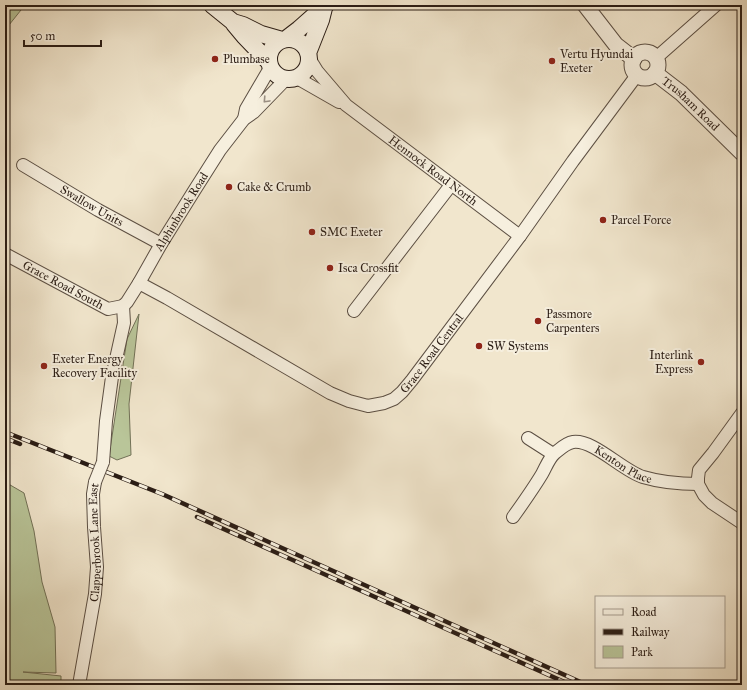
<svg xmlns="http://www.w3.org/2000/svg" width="747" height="690" font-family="'IM FELL Great Primer',serif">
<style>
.green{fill:#b9c599;stroke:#727157}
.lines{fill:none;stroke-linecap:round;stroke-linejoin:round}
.minor-casing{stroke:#5c4f43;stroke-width:14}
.tertiary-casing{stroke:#5c4f43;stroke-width:17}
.secondary-casing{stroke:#2b1d15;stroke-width:18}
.minor{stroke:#f6efde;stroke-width:12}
.tertiary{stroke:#f6efde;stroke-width:15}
.secondary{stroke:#f6efde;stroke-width:16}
.rail-casing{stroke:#2b1d15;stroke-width:4.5}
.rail{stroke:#f6efde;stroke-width:3;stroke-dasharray:9;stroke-linecap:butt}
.minor-bridge-casing{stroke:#5c4f43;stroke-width:14;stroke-linecap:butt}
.minor-bridge{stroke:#f6efde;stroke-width:12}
.oneway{stroke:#9b9084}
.poi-dot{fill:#8f2418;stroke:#f6efde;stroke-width:1.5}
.labels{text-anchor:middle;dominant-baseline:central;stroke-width:4;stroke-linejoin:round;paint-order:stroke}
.poi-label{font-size:12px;fill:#2b1d15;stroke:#f6efde;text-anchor:start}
.street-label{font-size:12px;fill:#2b1d15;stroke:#f6efde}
</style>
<rect width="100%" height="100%" fill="#f1e6cd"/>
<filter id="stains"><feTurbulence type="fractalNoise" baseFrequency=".005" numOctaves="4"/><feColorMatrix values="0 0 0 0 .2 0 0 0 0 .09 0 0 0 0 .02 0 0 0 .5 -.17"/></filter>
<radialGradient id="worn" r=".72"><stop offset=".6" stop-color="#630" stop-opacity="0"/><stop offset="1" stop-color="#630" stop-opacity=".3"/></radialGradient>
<path class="green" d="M5,5H25L5,30Z
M139,314L129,404L131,455L117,460L109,456L127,339Z
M5,482L24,493L34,531L42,582L55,627L56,673L23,672L61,676V685H5Z"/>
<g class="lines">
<defs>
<g id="minor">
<path id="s1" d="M309,58L317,71L346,105L520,236"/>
<path d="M656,58L716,5"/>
<path d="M297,78L339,102"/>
<path d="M244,119L246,109L270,68"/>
<path id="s2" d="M23,165L98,210L161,244"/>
<path id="s3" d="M5,254L108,309L123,306"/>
<path id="s4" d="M139,283L167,298L330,393L349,401L368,406L384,403L394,399L402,392L412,380L520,236L573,161L637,75"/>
<path id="s5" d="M123,306L127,302L139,283L161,244L194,191L220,150L244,119L254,112L286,79"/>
<path d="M354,311L451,185"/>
<path d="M742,413L713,453L699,470L698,478V484L704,495L712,503L742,523"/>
<path d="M528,438L553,454"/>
<path d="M103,462L106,421L112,377L124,323L123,306"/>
<path id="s6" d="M513,517C523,503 533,489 542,474C546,467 549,458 555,453C560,449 566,443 573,442C593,439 623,471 643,477C660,482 680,484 698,484"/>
<path id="s7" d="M79,685L95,594L97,567L94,527L93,494L95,482"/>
</g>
<g id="tertiary">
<path d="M585,5L616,45L634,59"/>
<circle cx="645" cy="65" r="13"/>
<path id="s8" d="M655,73L681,93L742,153"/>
</g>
<path id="secondary" d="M212,5L233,22L243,25L261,34L282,40
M234,24L244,36L268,61
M269 59a20 20 0 1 1 40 0a20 20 0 1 1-40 0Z
M286,39L299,29L326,5
M308,53L321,20L324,8"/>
</defs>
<use href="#minor" class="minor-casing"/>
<use href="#tertiary" class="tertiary-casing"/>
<use href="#secondary" class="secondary-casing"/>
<use href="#minor" class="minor"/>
<use href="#tertiary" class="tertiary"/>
<use href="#secondary" class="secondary"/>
<defs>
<path id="rail" d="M5,432L162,494L587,685
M5,438L20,444
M197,517L571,685"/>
</defs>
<use href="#rail" class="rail-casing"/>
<use href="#rail" class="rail"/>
<defs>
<path id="minor-bridge" d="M95,482L103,462"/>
</defs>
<use href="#minor-bridge" class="minor-bridge-casing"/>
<use href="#minor-bridge" class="minor-bridge"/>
</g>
<defs><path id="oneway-chevron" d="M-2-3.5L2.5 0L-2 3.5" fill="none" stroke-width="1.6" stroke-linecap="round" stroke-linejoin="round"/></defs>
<use class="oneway" href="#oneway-chevron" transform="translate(266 100) rotate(133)"/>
<g class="poi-dot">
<circle cx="215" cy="59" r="4"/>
<circle cx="552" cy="61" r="4"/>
<circle cx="229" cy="187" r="4"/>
<circle cx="603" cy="220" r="4"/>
<circle cx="312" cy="232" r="4"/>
<circle cx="330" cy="268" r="4"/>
<circle cx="538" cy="321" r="4"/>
<circle cx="479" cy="346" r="4"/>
<circle cx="701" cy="362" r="4"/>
<circle cx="44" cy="366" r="4"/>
</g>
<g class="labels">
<g class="poi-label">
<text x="560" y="54">Vertu Hyundai<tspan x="560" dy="14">Exeter</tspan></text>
<text x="223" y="59">Plumbase</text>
<text x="237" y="187">Cake &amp; Crumb</text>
<text x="611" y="220">Parcel Force</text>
<text x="320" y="232">SMC Exeter</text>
<text x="338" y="268">Isca Crossfit</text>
<text x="546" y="314">Passmore<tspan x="546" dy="14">Carpenters</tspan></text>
<text x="487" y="346">SW Systems</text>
<text x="693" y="355" text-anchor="end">Interlink<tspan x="693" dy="14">Express</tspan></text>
<text x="52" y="359">Exeter Energy<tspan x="52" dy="14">Recovery Facility</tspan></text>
</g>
<g class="street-label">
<text stroke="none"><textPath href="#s8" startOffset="47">Trusham Road</textPath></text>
<text stroke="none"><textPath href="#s1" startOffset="169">Hennock Road North</textPath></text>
<text stroke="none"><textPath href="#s2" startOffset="80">Swallow Units</textPath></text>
<text stroke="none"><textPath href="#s5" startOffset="111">Alphinbrook Road</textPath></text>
<text stroke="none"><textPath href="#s3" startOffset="66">Grace Road South</textPath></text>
<text stroke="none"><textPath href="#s4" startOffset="347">Grace Road Central</textPath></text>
<text stroke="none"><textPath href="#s6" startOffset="154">Kenton Place</textPath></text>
<text stroke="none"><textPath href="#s7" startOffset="144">Clapperbrook Lane East</textPath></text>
</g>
</g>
<rect width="747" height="690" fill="none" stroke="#f1e6cd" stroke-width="20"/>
<rect x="6" y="6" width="735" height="678" fill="none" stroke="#2b1d15" stroke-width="2"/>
<rect x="10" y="10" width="727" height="670" fill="none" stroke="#2b1d15"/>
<rect x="595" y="596" width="130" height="72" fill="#f6efde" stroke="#a59b8e"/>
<rect x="603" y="609" width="20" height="6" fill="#f6efde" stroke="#a59b8e"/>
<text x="631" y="616" font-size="12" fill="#2b1d15">Road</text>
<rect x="603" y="629" width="20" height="6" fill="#2b1d15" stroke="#a59b8e"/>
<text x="631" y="636" font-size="12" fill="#2b1d15">Railway</text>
<rect x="603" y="646" width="20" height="12" fill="#b9c599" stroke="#a59b8e"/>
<text x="631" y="656" font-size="12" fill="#2b1d15">Park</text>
<path d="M24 40v6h77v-6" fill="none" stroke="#2b1d15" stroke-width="2"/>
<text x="30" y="40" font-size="12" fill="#2b1d15" stroke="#f6efde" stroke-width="3" paint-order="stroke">50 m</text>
<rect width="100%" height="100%" filter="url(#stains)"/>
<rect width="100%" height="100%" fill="url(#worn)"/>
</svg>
